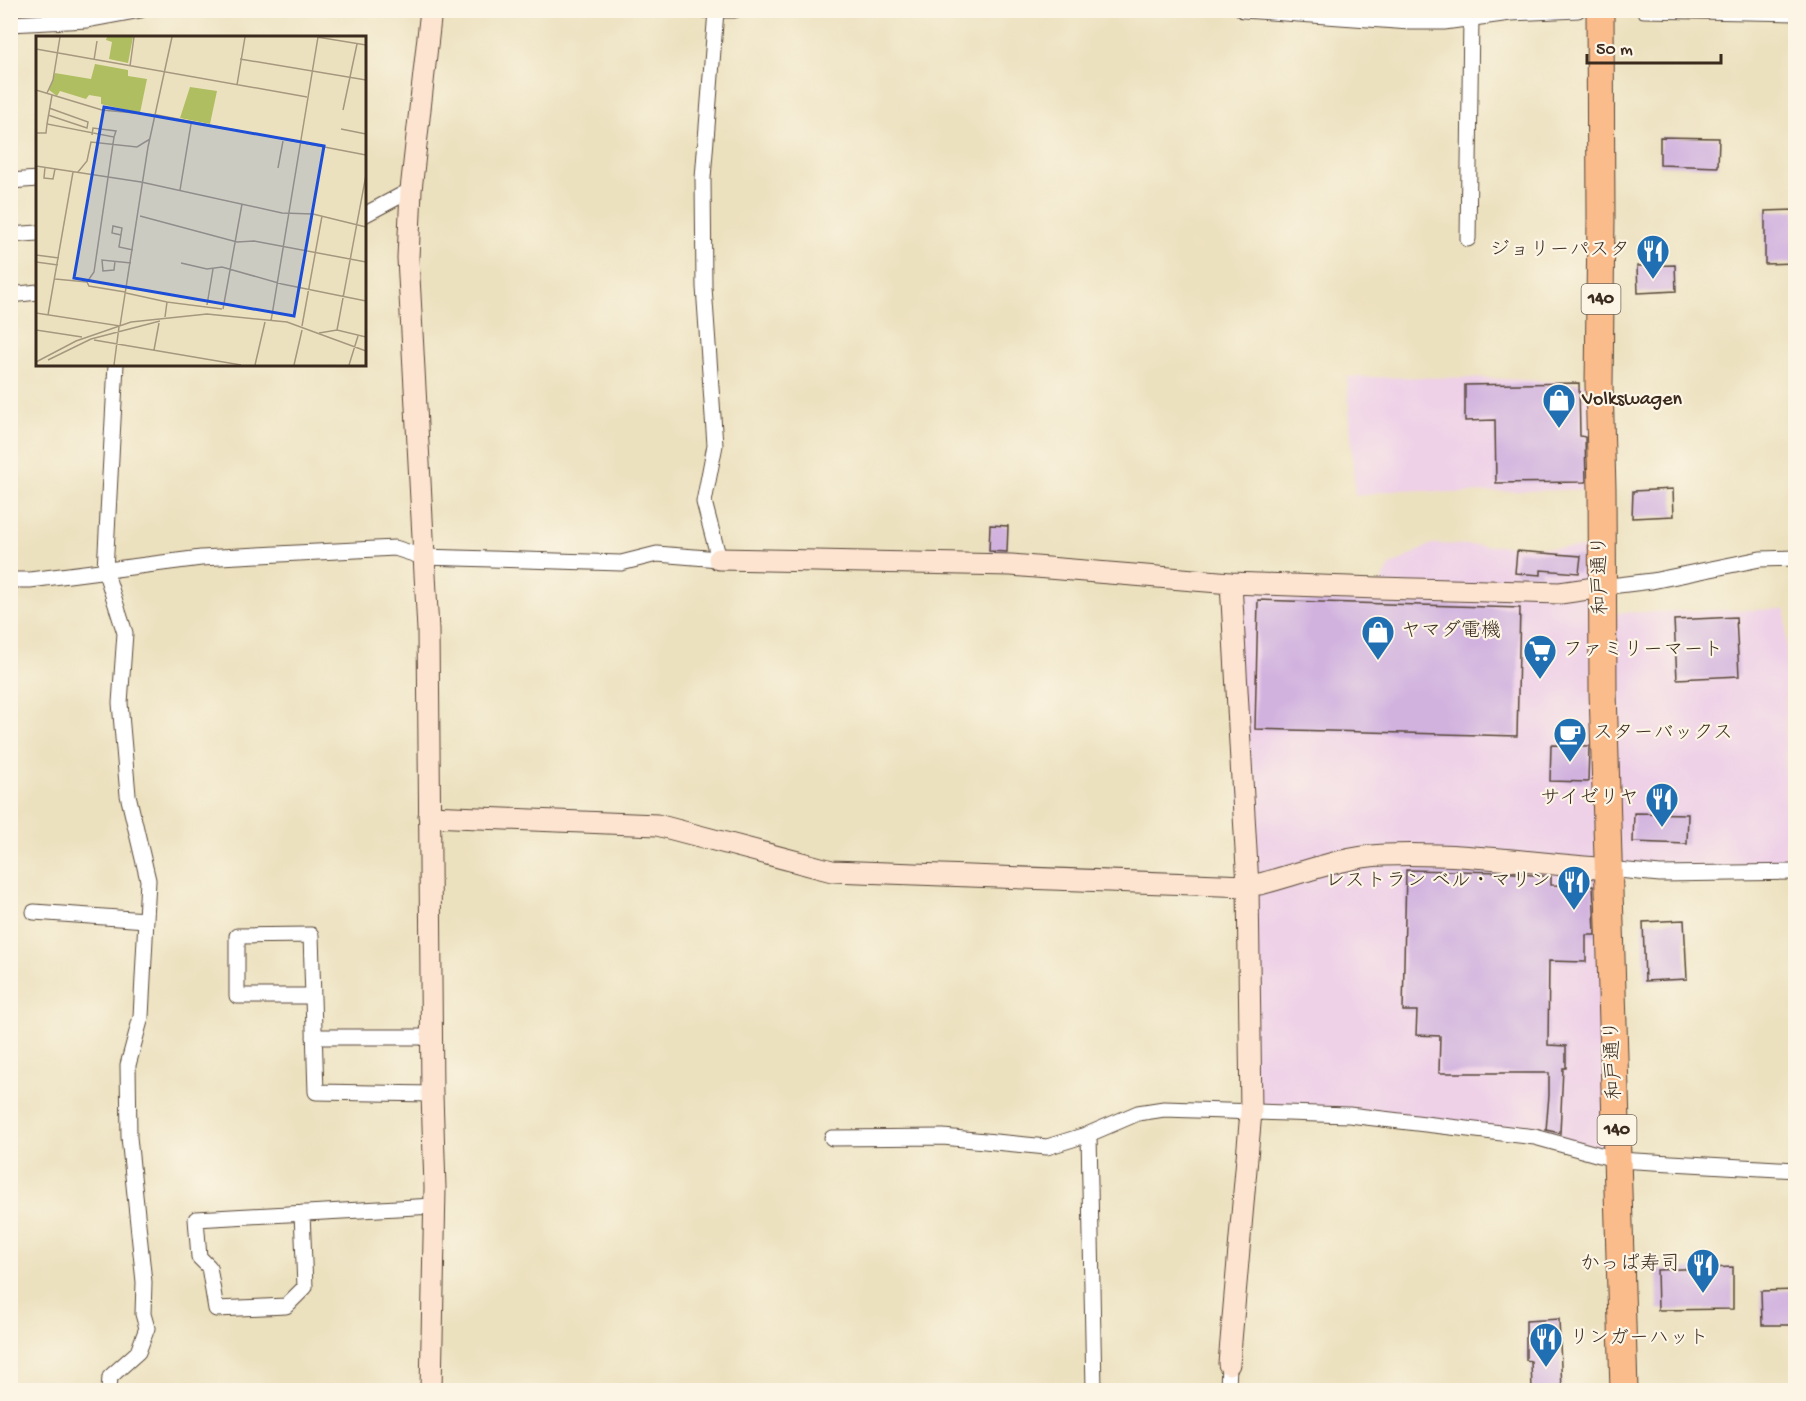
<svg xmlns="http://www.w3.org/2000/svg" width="1806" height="1401" font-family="'Gochi Hand','Klee One',sans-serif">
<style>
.built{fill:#eed0e7}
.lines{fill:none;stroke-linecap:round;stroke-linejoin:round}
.stream{stroke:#5ec8d9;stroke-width:5}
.building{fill:#d1b2df}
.street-casing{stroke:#564536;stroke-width:17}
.secondary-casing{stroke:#564536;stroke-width:23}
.highway-casing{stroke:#564536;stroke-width:29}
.street{stroke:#fff;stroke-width:15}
.secondary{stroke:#fde4d1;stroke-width:21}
.highway{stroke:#fabc8b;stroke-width:27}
.labels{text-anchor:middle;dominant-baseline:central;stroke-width:4.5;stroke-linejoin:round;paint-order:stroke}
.shield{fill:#fcf5e5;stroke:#75675a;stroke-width:1.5}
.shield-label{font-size:18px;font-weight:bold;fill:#3b2a1e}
.poi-label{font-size:20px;fill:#3b2a1e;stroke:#fcf5e5;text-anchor:start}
.street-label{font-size:20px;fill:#3b2a1e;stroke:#fcf5e5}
.inset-road{fill:none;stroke:#a5987f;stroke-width:1.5}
.view{fill:#1d4ed8;fill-opacity:0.15;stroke:#1d4ed8;stroke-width:3}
.inset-edge{fill:none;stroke:#3b2a1e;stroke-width:3}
</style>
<rect width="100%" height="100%" fill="#fcf5e5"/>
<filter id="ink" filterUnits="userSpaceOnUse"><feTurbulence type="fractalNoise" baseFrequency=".0167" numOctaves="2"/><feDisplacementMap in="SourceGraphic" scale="12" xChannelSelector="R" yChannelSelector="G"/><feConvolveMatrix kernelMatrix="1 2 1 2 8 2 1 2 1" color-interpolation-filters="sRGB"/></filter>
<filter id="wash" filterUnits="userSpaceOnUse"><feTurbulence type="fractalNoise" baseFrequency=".008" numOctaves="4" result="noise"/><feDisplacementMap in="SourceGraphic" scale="24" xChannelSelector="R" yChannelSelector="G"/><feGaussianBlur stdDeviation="1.35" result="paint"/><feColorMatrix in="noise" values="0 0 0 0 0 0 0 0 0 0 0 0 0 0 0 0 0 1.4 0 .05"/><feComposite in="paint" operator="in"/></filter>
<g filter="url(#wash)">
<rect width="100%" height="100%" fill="#ece1bf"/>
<path class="built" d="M1347,377L1483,378L1599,384L1602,489L1455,493L1400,489L1355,496Z
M1432,544L1602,549L1603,613L1786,609L1785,872L1608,869L1618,1160L1535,1137L1251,1112L1231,583L1378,588L1390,566Z"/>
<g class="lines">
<path class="stream" d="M1372,10L1425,14L1462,13"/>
</g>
<g id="blocks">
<path class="building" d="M1660,137L1719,138L1718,167L1660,165Z
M1796,210V263L1765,264V211Z
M1675,265L1676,291L1638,293L1637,266Z
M1579,383L1580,436L1585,437L1586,482L1496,483L1495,420L1465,421V385Z
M1673,489L1674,516L1632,518L1633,491Z
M990,525L1008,526L1007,552L989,551Z
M1517,551L1581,556L1579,573L1541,570V575L1515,573Z
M1258,600L1520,608L1517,736L1255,729Z
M1736,617L1739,676L1677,679L1674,620Z
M1551,745L1589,746L1588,782L1550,781Z
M1634,813L1688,814L1687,844L1633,842Z
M1406,870L1504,872L1551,877V885L1593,886L1595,935H1586V962L1549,961L1548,1045L1566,1046V1068H1563L1560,1133L1546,1130L1549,1095V1073H1439L1440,1036L1416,1035L1417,1011H1403Z
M1684,920L1687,979L1645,981L1643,922Z
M1733,1267V1309L1658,1310L1657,1270Z
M1796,1290V1325H1762L1761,1291Z
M1559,1319L1562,1390H1532L1531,1361L1526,1360V1321Z"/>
</g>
</g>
<g filter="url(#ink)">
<use href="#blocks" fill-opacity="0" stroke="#564536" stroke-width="1.5"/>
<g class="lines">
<defs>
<path id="street" d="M699,10H735
M1243,10L1410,22H1444L1510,13L1578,10
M1644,10L1796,13
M10,24L87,20L141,10
M10,181L38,179
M364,215L411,190
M10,235L38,233
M1468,239L1471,17
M10,295L38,292
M10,580H30L201,558L395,548L423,557L621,563L657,554L719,559L704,502L715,445L704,287L703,178L716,11
M1602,587L1652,581L1760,559L1796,558
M1608,869L1660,874L1796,872
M34,912L146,920
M312,996H237V936L311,935L316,1092L432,1094
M314,1037H432
M1089,1134L1094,1390
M832,1138L943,1137L1047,1147L1089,1134L1138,1113L1164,1109L1349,1115L1535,1137L1618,1160L1796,1170
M302,1213L305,1287L286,1306L216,1309L209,1267L199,1257L196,1219L434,1206
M109,1390L110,1377L138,1352L147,1328L143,1314L144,1282L129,1137L128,1065L141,1017L148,880L128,795L120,703L125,633L105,570L116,364
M1228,1390L1229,1364"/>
<path id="secondary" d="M431,10L411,190L408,258L428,630L432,1094L435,1188L431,1390
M719,559L1011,565L1231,583L1378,588L1560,593L1602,587
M429,816L657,825L832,871L1248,886L1260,884C1298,874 1346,856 1384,855C1459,852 1534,863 1608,869
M1229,1364L1251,1112L1248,886L1231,583"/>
<path id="highway" d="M1600,10L1601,220L1599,384L1602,489L1603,691L1624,1390"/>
</defs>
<use href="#street" class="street-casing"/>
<use href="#secondary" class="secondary-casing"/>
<use href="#highway" class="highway-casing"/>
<use href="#street" class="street"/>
<use href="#secondary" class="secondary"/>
<use href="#highway" class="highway"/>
</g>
</g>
<defs>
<symbol id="restaurant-pin" viewBox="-11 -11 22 30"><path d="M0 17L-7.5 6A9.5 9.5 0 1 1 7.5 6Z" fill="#1f6fb2" stroke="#fcf5e5"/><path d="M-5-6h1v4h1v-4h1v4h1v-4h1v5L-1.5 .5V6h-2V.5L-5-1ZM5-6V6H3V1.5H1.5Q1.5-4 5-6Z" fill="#fff"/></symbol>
<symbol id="shop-pin" viewBox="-11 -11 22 30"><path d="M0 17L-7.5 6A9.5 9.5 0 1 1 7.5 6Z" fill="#1f6fb2" stroke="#fcf5e5"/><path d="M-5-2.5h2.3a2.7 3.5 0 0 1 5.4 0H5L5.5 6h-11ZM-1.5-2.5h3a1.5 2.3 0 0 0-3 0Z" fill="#fff"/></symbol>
<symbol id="supermarket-pin" viewBox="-11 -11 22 30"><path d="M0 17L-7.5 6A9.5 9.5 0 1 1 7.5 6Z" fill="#1f6fb2" stroke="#fcf5e5"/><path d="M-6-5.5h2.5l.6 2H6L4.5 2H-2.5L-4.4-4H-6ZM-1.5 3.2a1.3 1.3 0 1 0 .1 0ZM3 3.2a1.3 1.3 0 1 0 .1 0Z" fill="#fff"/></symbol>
<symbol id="cafe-pin" viewBox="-11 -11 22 30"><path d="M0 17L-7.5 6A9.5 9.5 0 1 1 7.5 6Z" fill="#1f6fb2" stroke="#fcf5e5"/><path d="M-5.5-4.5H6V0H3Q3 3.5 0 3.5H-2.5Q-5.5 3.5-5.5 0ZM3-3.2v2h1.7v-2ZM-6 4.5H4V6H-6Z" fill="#fff"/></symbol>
</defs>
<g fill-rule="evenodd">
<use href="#restaurant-pin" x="1634" y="232" width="38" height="52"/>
<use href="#shop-pin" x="1540" y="381" width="38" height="52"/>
<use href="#shop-pin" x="1359" y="613" width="38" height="52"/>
<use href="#supermarket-pin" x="1521" y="632" width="38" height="52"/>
<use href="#cafe-pin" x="1551" y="715" width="38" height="52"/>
<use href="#restaurant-pin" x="1643" y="780" width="38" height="52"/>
<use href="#restaurant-pin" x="1555" y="863" width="38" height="52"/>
<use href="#restaurant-pin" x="1684" y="1246" width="38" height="52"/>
<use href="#restaurant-pin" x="1527" y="1320" width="38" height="52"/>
</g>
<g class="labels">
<g class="shield">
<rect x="1581.5" y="284" width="39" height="30" rx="4.5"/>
<rect x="1597.5" y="1115" width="39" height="30" rx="4.5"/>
</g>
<g class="shield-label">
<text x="1601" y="299">140</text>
<text x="1617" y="1130">140</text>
</g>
<g class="poi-label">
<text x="1630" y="251" text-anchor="end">ジョリーパスタ</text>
<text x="1582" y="400">Volkswagen</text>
<text x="1401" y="632">ヤマダ電機</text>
<text x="1563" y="651">ファミリーマート</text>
<text x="1593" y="734">スターバックス</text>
<text x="1639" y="799" text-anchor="end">サイゼリヤ</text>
<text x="1551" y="882" text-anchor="end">レストラン ベル・マリン</text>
<text x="1680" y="1265" text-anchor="end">かっぱ寿司</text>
<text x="1569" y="1339">リンガーハット</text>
</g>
<g class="street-label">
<text transform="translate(1602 575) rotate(-91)">和戸通り</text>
<text transform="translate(1615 1060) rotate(-92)">和戸通り</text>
</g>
</g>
<g transform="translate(36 36)">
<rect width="330" height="330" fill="#ece1bf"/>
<path d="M71,1H97L92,27L73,23L76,6L70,4ZM59,28L92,34V40L111,43L104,77L65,68V61L53,59L50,63L24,55L21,60L13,54L19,37L55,43ZM154,51L181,55L174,88L144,82Z" fill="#afbe61"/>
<path class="inset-road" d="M281,1L330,9M0,13L271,61M204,23L330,44M58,24L61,5M94,30L98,1M201,49L209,1M0,54L66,74L121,79L330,119M11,57L17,44L24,1M16,59L11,88L78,101L58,236L51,246L53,250L89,256M307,74L321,8M12,79L51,92L52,86L13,72M305,93L330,98M0,97H10L11,88M56,99L57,92L80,95L78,101M0,130L105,146L246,177L277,178L330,191M9,131L8,142L17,143L19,133M242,132L247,105M42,136L51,125L55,106L101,111L114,103M144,154L155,88M104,180L201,206L218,205L330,226M85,199L76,197L77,190L86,192L83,211L97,214M0,219L23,222M79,225L78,234L67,235L66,224L95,227M0,226L22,229M145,227L171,233L186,231L246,248L330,265M19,243L51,246M90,257L131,266M171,269L177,233M187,273L206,168M0,277L84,290L112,111L136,1M12,279L37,136M129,281L131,266L186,273M235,285L282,1M266,290L286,180M0,294L46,301M301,294L330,139M283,297L301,294L330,301M58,304L205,329M118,314L123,287M12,324L55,303L124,285M0,326L40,305L95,286L171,278L251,286L330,315M78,329L83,291M219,329L229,286M258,329L266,294M313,329L322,300"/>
<path class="view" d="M68,71L288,110L258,280L38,242Z"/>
<rect width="330" height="330" class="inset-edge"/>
</g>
<rect width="1806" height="1401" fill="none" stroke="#fcf5e5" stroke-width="36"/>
<path d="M1587 54v9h134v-9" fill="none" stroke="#3b2a1e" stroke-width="3"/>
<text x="1596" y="54" font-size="18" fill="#3b2a1e" stroke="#fcf5e5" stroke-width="4.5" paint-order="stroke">50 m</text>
</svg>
